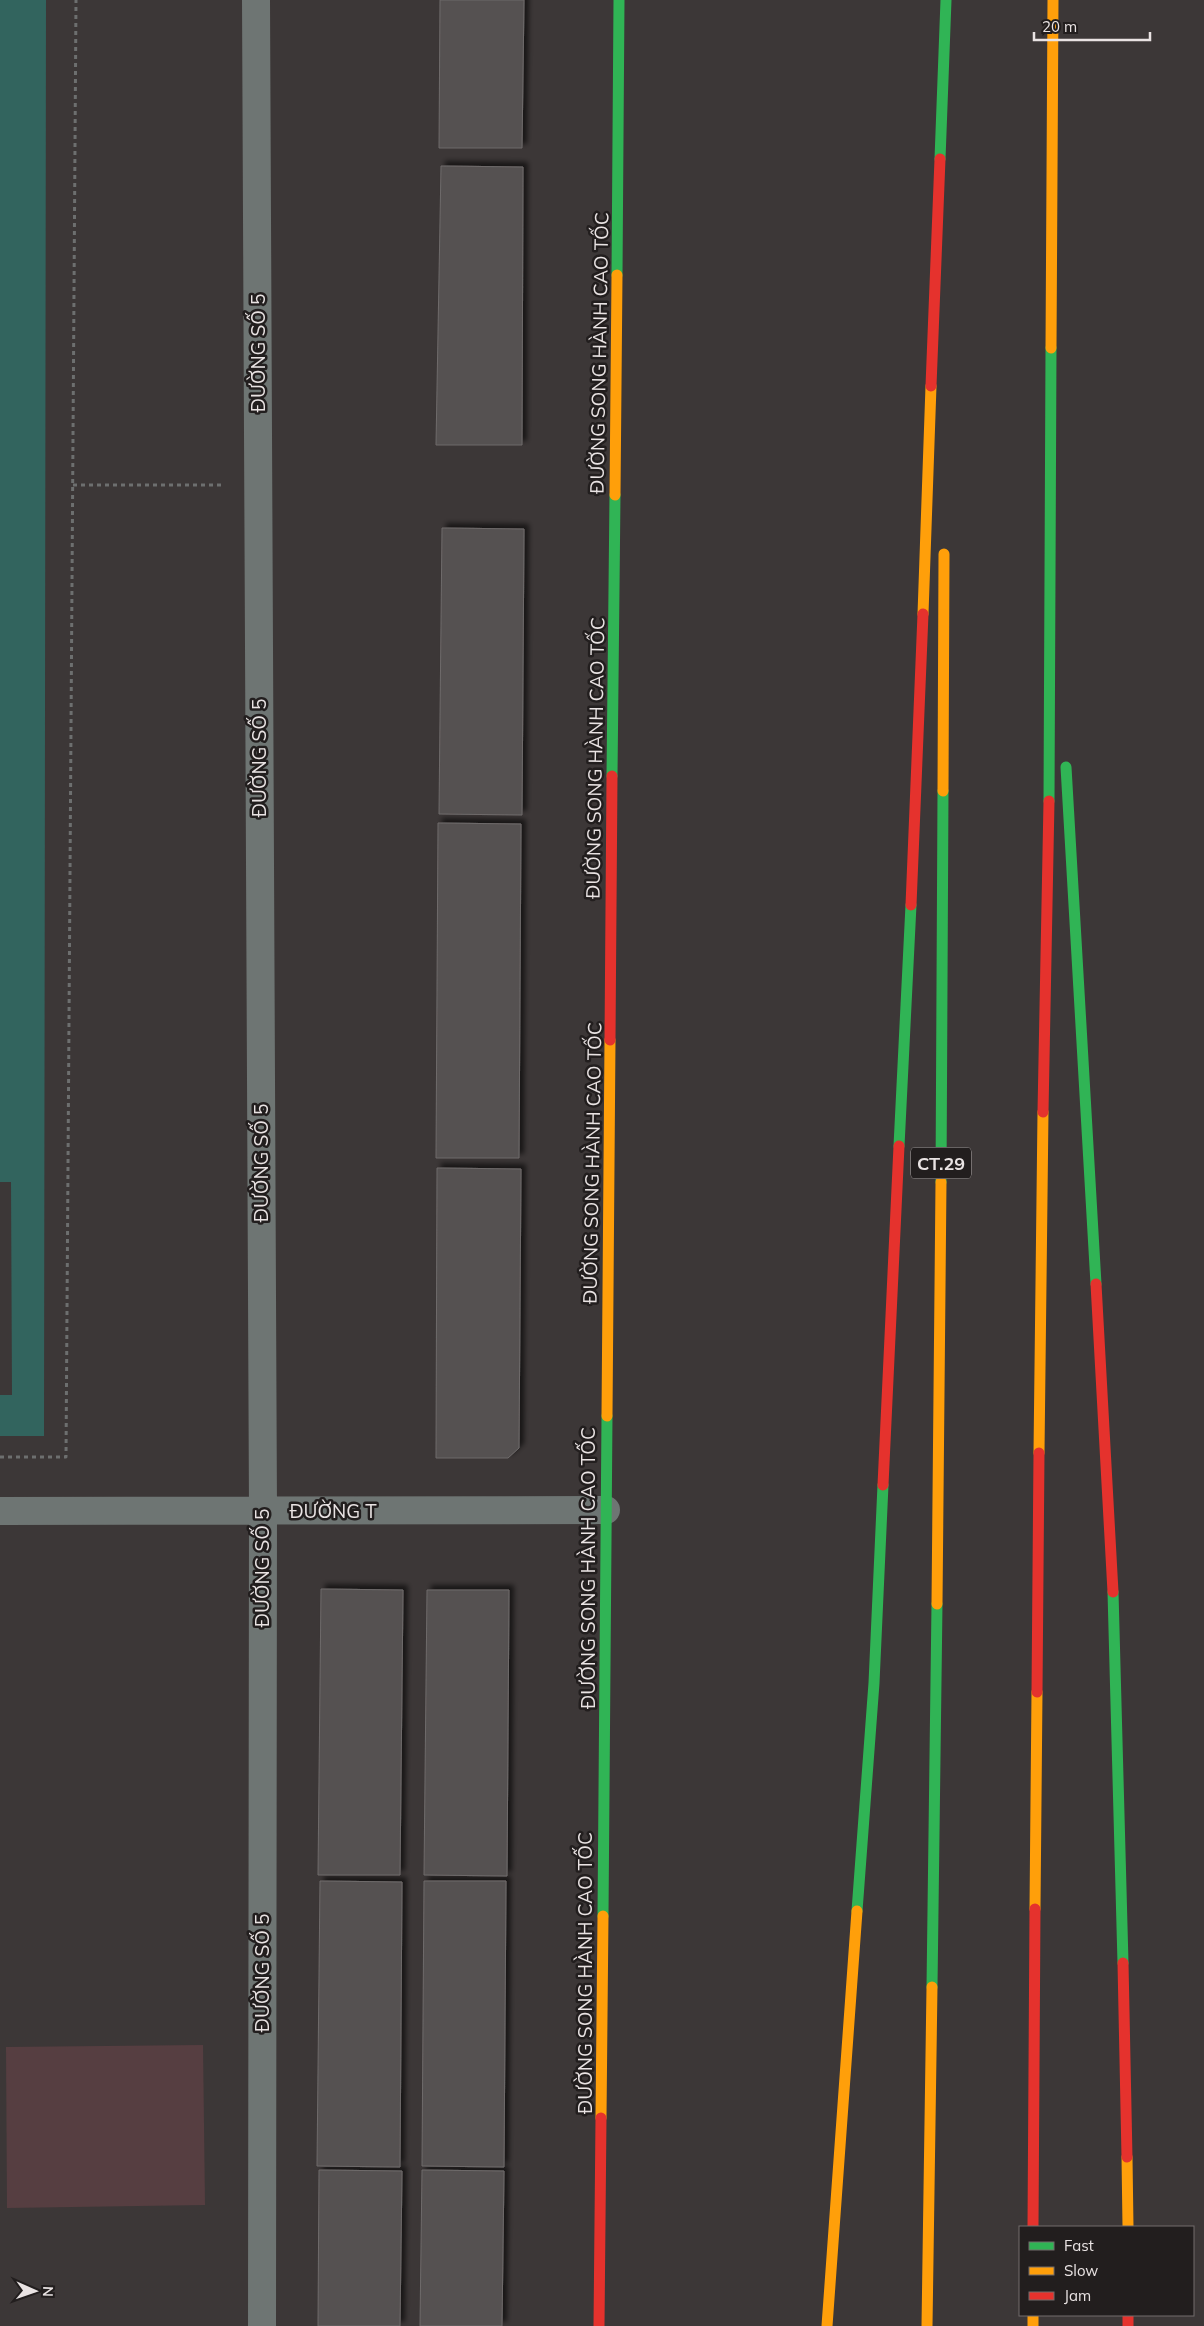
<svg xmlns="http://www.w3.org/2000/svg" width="1204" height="2326" font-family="Mulish,sans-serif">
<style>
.green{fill:#563e41}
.water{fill:#32645e}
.building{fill:#555151;stroke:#6f6b6b;filter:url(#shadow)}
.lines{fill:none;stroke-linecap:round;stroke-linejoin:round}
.path{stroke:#6d6f6f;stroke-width:3;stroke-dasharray:4 4;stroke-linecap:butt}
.street{stroke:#6e7573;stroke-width:28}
.fast{stroke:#30b455;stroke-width:11}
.slow{stroke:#ff9f0a;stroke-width:11}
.jam{stroke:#e5322d;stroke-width:11}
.labels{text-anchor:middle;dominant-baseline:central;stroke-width:5;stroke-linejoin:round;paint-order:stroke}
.shield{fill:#221e1e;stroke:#ada8a8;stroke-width:1}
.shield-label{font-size:18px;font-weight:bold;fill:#e9e3e3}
.street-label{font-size:19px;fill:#e9e3e3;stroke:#221e1e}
</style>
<defs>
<filter id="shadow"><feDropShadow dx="4.5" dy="-4.5" stdDeviation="2.5" flood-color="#0009"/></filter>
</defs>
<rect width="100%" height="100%" fill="#3c3737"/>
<path class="green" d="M203,2045L205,2205L7,2208L6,2047Z"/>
<path class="water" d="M0,0H46L44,1436H0V1395H12L11,1182H0Z"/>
<path class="building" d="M440,0H524L522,148H439Z
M441,166L523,167L522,445H436Z
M442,528L524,529L522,815L439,814Z
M438,823L521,824L519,1158H436Z
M437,1168L521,1169L519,1448L508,1458H436Z
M321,1589L403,1590L400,1875H318Z
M427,1590H509L507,1876L424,1875Z
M320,1881L402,1882L400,2167L317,2166Z
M424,1881H506L504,2167L422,2166Z
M319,2170L402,2171L400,2326H318Z
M422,2170L504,2171L502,2326H420Z"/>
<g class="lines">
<path class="path" d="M73,485H225
M0,1457H66L76,0"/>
<path class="street" d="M256,0L263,1511L262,2326
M0,1511L606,1510"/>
<path class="fast" d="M940,159L946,0
M617,275L619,0
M1066,767L1096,1284
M612,776L615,495
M1049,801L1051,348
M899,1146L911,905
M941,1182L943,791
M1113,1592L1123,1963
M857,1911L874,1683L883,1485
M603,1916L607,1416
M932,1987L937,1604"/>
<path class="slow" d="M1051,348L1053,0
M615,495L617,275
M923,614L931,386
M943,791L944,554
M607,1416L610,1040
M1039,1453L1043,1112
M937,1604L941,1182
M1035,1909L1037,1692
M601,2118L603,1916
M1127,2157L1128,2227
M1033,2315V2326
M827,2326L857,1911
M927,2326L932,1987"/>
<path class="jam" d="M931,386L940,159
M911,905L923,614
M610,1040L612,776
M1043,1112L1049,801
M1096,1284L1113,1592
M883,1485L899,1146
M1037,1692L1039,1453
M1123,1963L1127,2157
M1033,2227L1035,1909
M1128,2315V2326
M599,2326L601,2118"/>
</g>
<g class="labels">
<rect class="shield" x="911" y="1147.5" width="60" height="31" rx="4"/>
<g class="shield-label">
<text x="941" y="1163">CT.29</text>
</g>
<g class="street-label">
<text transform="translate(258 353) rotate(-90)">ĐƯỜNG SỐ 5</text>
<text transform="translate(599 353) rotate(-89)">ĐƯỜNG SONG HÀNH CAO TỐC</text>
<text transform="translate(259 758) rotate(-90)">ĐƯỜNG SỐ 5</text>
<text transform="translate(595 758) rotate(-89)">ĐƯỜNG SONG HÀNH CAO TỐC</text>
<text transform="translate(261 1163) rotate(-90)">ĐƯỜNG SỐ 5</text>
<text transform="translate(592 1163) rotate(-89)">ĐƯỜNG SONG HÀNH CAO TỐC</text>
<text x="333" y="1511">ĐƯỜNG T</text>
<text transform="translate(262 1568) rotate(-90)">ĐƯỜNG SỐ 5</text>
<text transform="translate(588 1568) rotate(-90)">ĐƯỜNG SONG HÀNH CAO TỐC</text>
<text transform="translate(262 1973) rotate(-90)">ĐƯỜNG SỐ 5</text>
<text transform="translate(585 1973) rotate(-90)">ĐƯỜNG SONG HÀNH CAO TỐC</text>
</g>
</g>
<rect x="1019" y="2226" width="175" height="90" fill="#221e1e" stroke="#726d6d"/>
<rect x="1029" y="2242" width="25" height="8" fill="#30b455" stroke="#726d6d"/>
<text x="1064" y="2251" font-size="15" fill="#e9e3e3">Fast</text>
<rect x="1029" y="2267" width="25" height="8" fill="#ff9f0a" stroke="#726d6d"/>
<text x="1064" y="2276" font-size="15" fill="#e9e3e3">Slow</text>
<rect x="1029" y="2292" width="25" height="8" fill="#e5322d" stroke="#726d6d"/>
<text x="1064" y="2301" font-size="15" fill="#e9e3e3">Jam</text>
<g transform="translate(35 2291) rotate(92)" stroke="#221e1e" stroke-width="4" paint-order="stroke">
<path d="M0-4L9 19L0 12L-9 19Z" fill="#e9e3e3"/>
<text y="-8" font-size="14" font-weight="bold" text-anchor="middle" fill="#e9e3e3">N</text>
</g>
<path d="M1034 32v8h116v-8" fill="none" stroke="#e9e3e3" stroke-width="2.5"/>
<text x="1042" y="32" font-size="15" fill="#e9e3e3" stroke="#221e1e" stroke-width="4" paint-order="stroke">20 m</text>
</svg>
